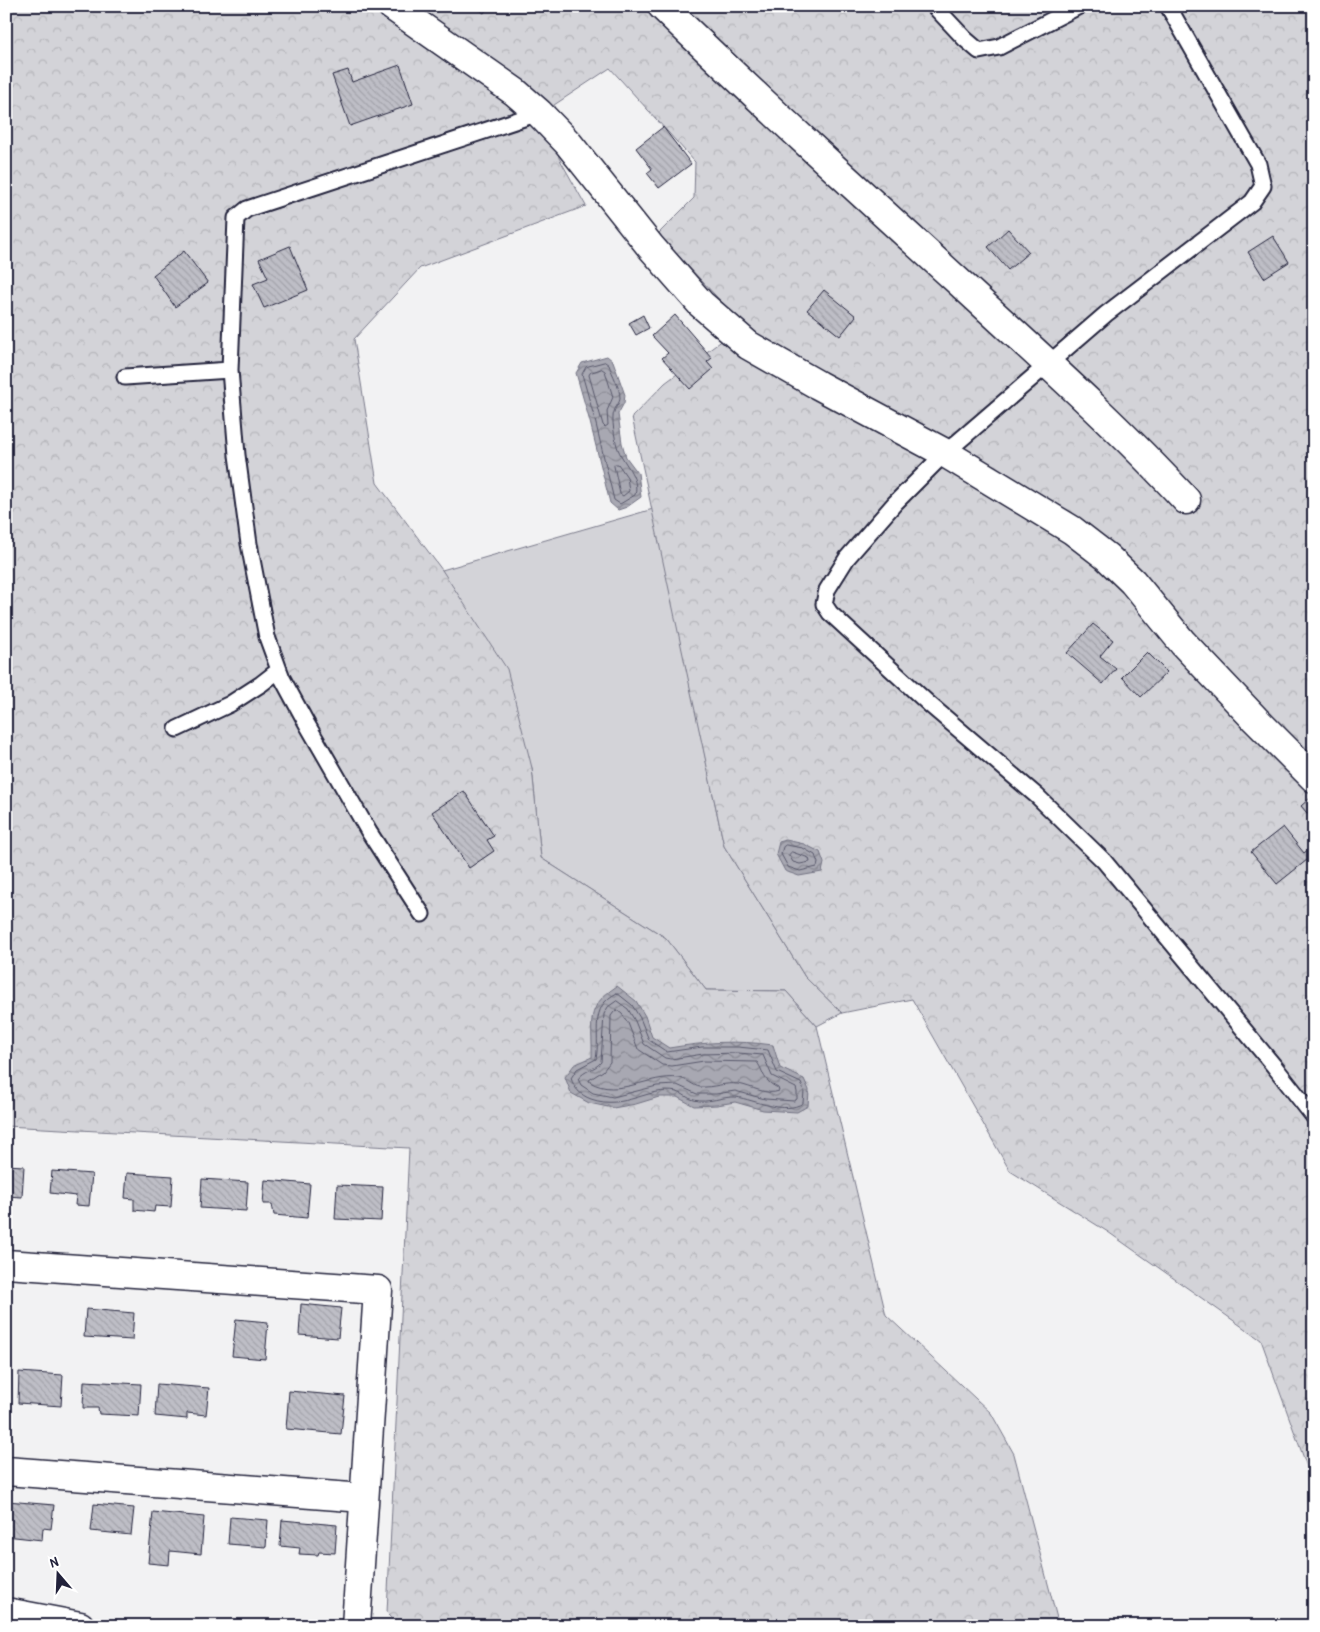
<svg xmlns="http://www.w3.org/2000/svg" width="1320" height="1632" font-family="'Patrick Hand',sans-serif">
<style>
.grass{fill:#d3d3d8;stroke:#7a7a8a}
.forest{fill:url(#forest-crowns);stroke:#7a7a8a}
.water{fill:url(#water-waves);stroke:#727282}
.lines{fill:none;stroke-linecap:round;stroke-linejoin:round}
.shore{stroke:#58586b;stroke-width:1}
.building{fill:url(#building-back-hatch);stroke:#22223b}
.lane-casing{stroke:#22223b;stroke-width:19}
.street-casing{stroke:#22223b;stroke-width:31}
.secondary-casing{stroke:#22223b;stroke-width:31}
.lane{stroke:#fff;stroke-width:15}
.street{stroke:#fff;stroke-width:28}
.secondary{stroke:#fff;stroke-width:28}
</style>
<defs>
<pattern id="forest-crowns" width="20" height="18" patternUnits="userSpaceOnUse" patternTransform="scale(1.25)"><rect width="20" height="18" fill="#d3d3d8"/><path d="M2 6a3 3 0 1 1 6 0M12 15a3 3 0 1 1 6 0" fill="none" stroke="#b5b5ba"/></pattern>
<pattern id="water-waves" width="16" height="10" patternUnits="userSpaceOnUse" patternTransform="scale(1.25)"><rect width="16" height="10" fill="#a8a8b2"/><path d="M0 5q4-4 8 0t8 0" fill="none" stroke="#888892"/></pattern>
<pattern id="building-back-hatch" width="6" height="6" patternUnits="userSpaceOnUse" patternTransform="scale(1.25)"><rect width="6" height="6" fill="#bebec6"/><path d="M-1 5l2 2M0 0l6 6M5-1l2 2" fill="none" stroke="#a3a3ab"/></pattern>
</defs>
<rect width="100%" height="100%" fill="#f2f2f3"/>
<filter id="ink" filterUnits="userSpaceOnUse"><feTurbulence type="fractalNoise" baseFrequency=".02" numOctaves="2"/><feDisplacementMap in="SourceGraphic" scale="10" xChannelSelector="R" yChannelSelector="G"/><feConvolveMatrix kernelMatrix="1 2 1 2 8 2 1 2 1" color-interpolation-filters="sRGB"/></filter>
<g filter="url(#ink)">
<path class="grass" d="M653,509L724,846L805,977L842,1013L817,1026L786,991L706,990L666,938L541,858L532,768L442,570Z"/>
<path class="forest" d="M6,6H1314V1486L1261,1340L1108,1232L1010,1171L912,999L842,1013L805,977L724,846L632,417L665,383L743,325L658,234L694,198L695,162L610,68L554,105L559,158L586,206L420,268L354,339L377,483L442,570L507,669L532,768L541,858L666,938L706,990L786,991L817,1026L886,1315L991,1413L1014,1454L1059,1626H400L387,1613L409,1148L6,1126Z"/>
<path class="water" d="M607,356L613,361L625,395L624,403L618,414L622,443L626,457L638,473L641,497L627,507L618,510L610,503L590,422L576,373L582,363Z
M786,840L804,844L820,852L824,863L822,872L799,876L785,871L776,854L779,842Z
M617,986L636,1001L645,1016L652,1037L669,1048C705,1042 737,1040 773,1045L780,1068L804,1079L809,1090L808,1106L797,1112L763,1110L735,1102L717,1105L694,1106L677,1097H659L636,1104L613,1108L589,1103L571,1093L565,1077L574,1065L592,1057C593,1021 584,1008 617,986Z"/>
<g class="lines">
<path class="shore" d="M605,362L609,365C612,374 620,387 620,398C620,403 615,407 614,412C611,418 615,439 617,446C622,463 640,476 635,495L620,504L614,500L595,420L582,374L586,367Z
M602,369L605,371L613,397L607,411L608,425L605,427L603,425L589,375L590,373Z
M615,464H618L627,477L629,491L623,496L620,494L614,466Z
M786,845L803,848L815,855L818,863L817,867L800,871L788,867L781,854L783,847Z
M792,852L809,858L810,862L800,864L793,862L789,855Z
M617,993L632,1005L640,1018L649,1040L667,1052L702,1047H738L768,1050L777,1072L801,1083L804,1091L803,1103C785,1115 755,1100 736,1097C723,1096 708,1104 694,1100C688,1099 683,1093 677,1092C648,1086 625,1111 591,1099C580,1095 574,1088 571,1078L577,1069L596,1059C601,1033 588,1007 617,993Z
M617,1001L628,1009L635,1021L644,1044L665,1058L671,1059L703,1054L738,1053L763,1055L772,1076L796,1088L797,1092V1099L794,1101L765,1099L735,1091L716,1094H697L677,1085L657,1086L613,1097L593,1093L581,1085L578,1079C584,1070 595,1070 601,1062L604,1014L608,1007Z
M617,1010L622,1014L628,1023L638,1049L662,1065L672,1066L704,1061L757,1062C765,1074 762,1080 778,1088L779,1091C767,1096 751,1086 738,1084C726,1082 713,1088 700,1087C693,1086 687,1079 679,1078C649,1074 618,1099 590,1082L589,1080L603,1071L610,1062L611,1016L614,1012Z"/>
</g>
<path class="building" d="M474,6H489L484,13Z
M400,65L413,104L350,126L332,75L348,70L352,82Z
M663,127L691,164L659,188L647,173L652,169L636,148Z
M1008,229L1029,252L1008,270L988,247Z
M1273,236L1289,262L1264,278L1248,252Z
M290,246L308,290L264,308L253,284L268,278L259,259Z
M184,251L208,283L175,307L153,275Z
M824,290L856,316L840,336L807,310Z
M643,315L649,328L636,335L629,323Z
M675,315L712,358L707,362L713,369L690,389L662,358L668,353L652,336Z
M1093,624L1113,640L1100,656L1116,669L1103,684L1067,653Z
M1147,652L1167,672L1141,697L1122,677Z
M464,791L494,836L487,840L494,851L469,868L432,812Z
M1310,798L1314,802V818L1312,819L1301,806Z
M1283,827L1304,853L1314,845V863L1311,865L1307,860L1277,884L1251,852Z
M6,1165L24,1166L22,1197L6,1196Z
M52,1171L92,1174L89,1206L75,1205L76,1196L50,1193Z
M127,1173L173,1176L171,1207L155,1206L154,1212L134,1210V1199L125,1198Z
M202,1179L248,1182L246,1211L200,1208Z
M265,1180L310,1184L307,1218L274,1215L272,1204H263Z
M337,1185L383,1187L381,1221L335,1219Z
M301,1304L341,1308L338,1338L299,1335Z
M86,1309L134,1313L132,1340L84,1337Z
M236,1319L268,1322L265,1359L232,1356Z
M19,1372L63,1375L61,1406L18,1403Z
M84,1381L141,1384L139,1416L99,1414L98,1408H83Z
M157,1384L209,1388L206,1415L187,1413V1419L155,1416Z
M289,1391L345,1396L341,1434L286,1429Z
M7,1501L54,1505L51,1529L43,1528L42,1540L6,1536Z
M94,1504L134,1508L131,1535L91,1531Z
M153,1512L204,1517L201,1554L170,1551L169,1565L148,1563Z
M230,1517L268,1520L266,1547L228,1544Z
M282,1520L337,1525L335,1553L319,1552L318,1555L299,1554L300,1548L280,1546Z"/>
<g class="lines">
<defs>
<path id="lane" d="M934,6L965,39L979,51L999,47L1079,6
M1168,6L1258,164L1263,186L1252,202L1106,314L945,453L895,503L847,558L827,590L824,604L830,613L929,704L1037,796L1104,861L1274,1066L1314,1117
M125,377L230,370
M177,729L230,704L261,684L279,670
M422,914L369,832L308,726L282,678L267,637L249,544L237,455L230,370L236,218L247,209L539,113"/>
<path id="street" d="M392,6L515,92L539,113L568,143L650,246L701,304L748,345L818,385L945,453L1072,530L1107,557L1133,582L1183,643L1255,719L1314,778
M662,6C760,101 860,192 960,283C1037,354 1115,423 1186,500
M6,1264L378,1290L356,1626
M6,1471L364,1498"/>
<path id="secondary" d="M6,1612L80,1626"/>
</defs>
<use href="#lane" class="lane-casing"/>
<use href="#street" class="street-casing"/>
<use href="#secondary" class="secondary-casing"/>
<use href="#lane" class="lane"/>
<use href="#street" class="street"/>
<use href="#secondary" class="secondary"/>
</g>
</g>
<rect width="1320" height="1632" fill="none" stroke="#fff" stroke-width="25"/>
<rect x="12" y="12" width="1295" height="1607" fill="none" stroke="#22223b" stroke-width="2" filter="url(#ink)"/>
<g transform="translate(58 1574) rotate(341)" stroke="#ffffff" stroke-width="4" paint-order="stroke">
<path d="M0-4L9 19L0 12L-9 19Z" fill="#22223b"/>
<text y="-8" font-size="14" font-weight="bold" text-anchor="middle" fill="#22223b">N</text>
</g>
</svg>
